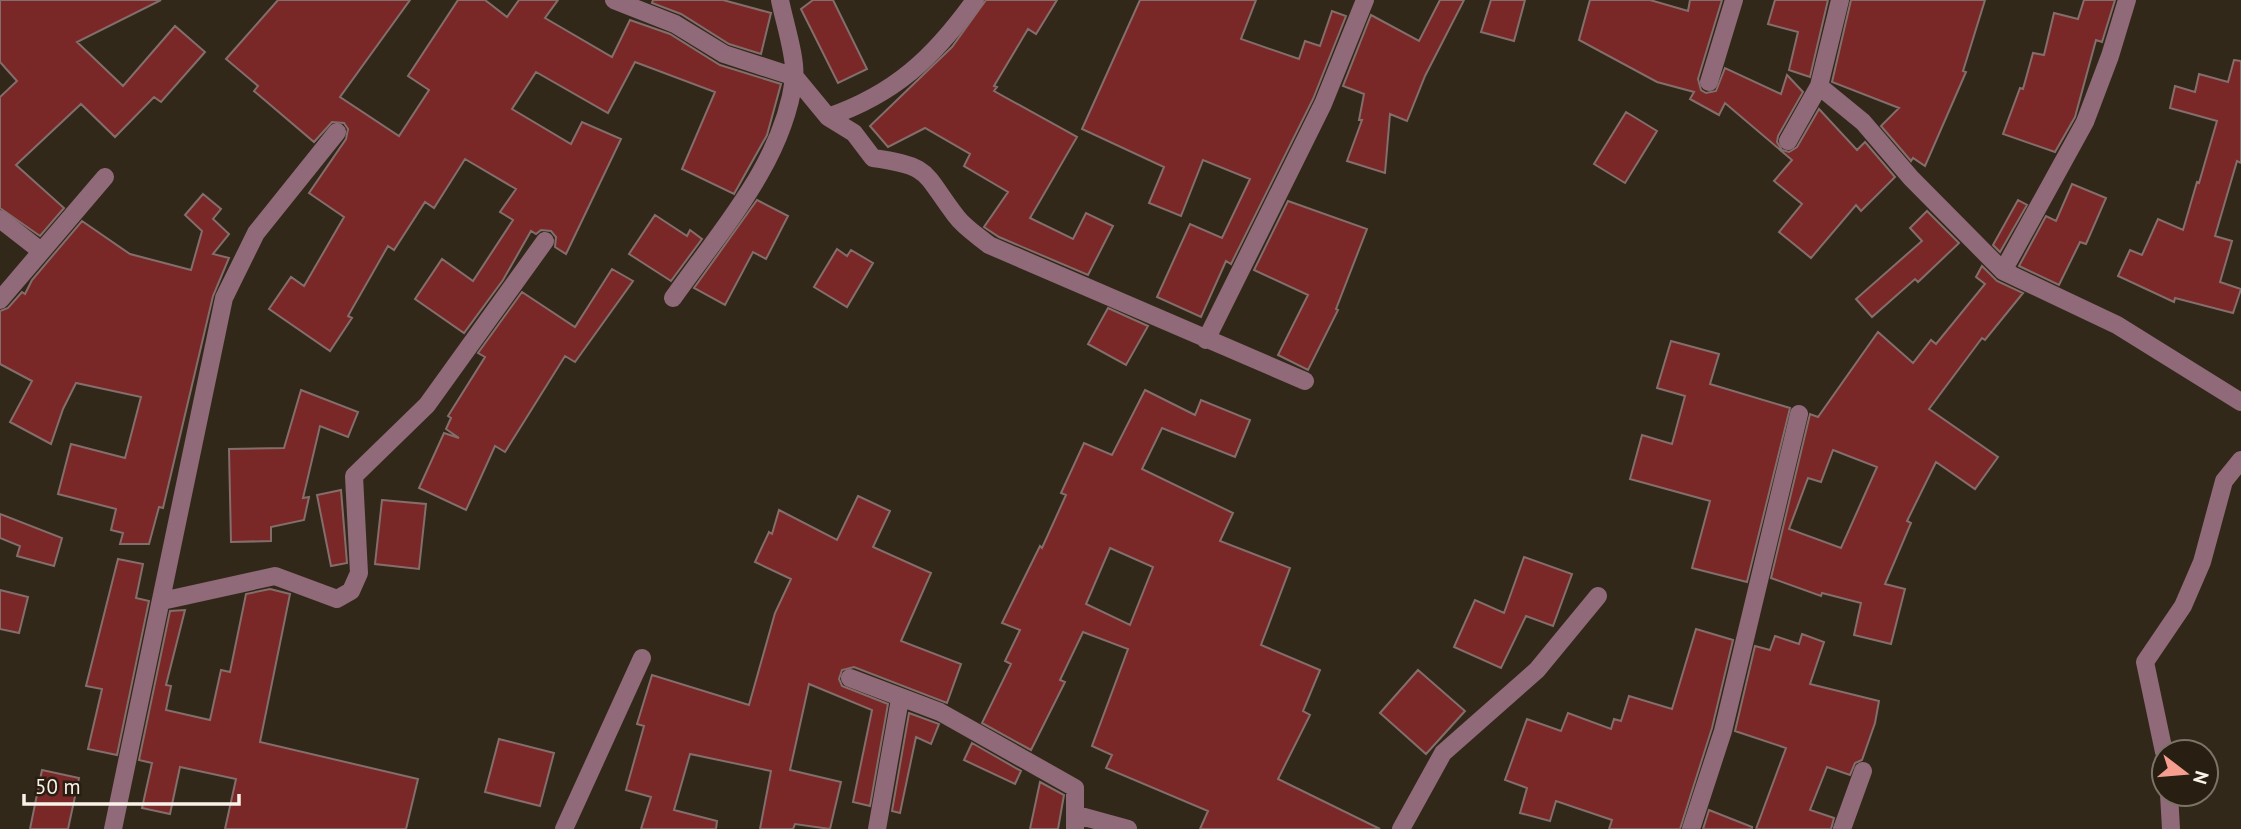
<svg xmlns="http://www.w3.org/2000/svg" width="2241" height="829" font-family="'PT Sans',sans-serif">
<style>
.building{fill:#7a2727;stroke:#846e6c;stroke-width:2;fill-rule:evenodd}
.lines{fill:none;stroke-linecap:round;stroke-linejoin:round}
.minor{stroke:#906a79;stroke-width:18}
</style>
<rect width="100%" height="100%" fill="#32281a"/>
<path class="building" d="M0,0H161L77,42L123,86L175,26L205,52L161,102L154,97L115,137L81,104L16,165L64,208L40,236L0,208V97L17,81L0,62Z
M278,0H410L340,97L399,136L429,90L408,76L458,0H485L507,17L519,0H558L545,18L612,57L630,20L670,34L720,65L781,84L767,135L734,194L682,169L715,92L635,62L608,113L536,72L512,109L571,144L582,122L621,139L566,254L555,247L556,237L551,231L541,230L536,234L531,231L503,280L464,333L415,299L442,259L473,281L513,220L500,212L516,189L465,159L434,208L425,202L394,250L388,246L348,316L352,318L330,351L269,309L291,277L304,286L344,217L309,193L346,139L348,129L344,123L332,122L314,142L254,91L258,86L226,59Z
M653,0H723L771,13L761,54L729,44L681,14L652,3Z
M813,0H833L867,69L838,83L801,9Z
M986,0H1057L1036,34L1028,29L994,86L997,87L994,91L1077,137L1030,218L1073,239L1086,213L1113,226L1088,275L999,237L984,227L1008,192L964,166L970,154L925,128L888,147L870,126L952,47Z
M1140,0H1256L1241,39L1299,59L1305,41L1320,46L1332,11L1346,16L1313,99L1231,264L1226,261L1201,317L1157,297L1190,224L1222,238L1250,179L1203,160L1181,216L1149,203L1164,167L1082,129Z
M1440,0H1464L1425,76L1407,121L1390,114L1385,173L1347,161L1362,120H1359L1364,94L1343,86L1371,15L1419,41Z
M1491,0H1525L1514,41L1481,32Z
M1590,0H1650L1688,11L1690,0H1722L1698,79L1701,90L1706,93L1716,91L1725,68L1781,94L1787,75L1803,92L1778,136L1777,142L1782,150L1789,152L1797,147L1819,109L1857,150L1865,142L1895,177L1861,211L1856,205L1811,258L1779,232L1802,204L1774,181L1792,160L1725,103L1719,115L1690,99L1694,92L1657,82L1579,40Z
M1775,0H1828L1810,77L1789,70L1798,32L1768,24Z
M1851,0H1985L1963,71L1966,72L1925,166L1913,158L1911,161L1881,126L1899,108L1832,82Z
M2084,0H2115L2102,42L2096,40L2075,117L2055,152L2003,134L2020,88L2023,89L2033,53L2044,55L2054,13L2078,19Z
M2234,60L2241,61V163L2237,161L2215,236L2232,241L2220,282L2241,289L2233,313L2175,298L2174,302L2118,276L2130,250L2142,255L2158,219L2183,230L2197,182L2199,183L2217,121L2170,108L2175,86L2195,92L2199,74L2228,82Z
M1626,112L1657,131L1625,183L1594,164Z
M2072,184L2106,198L2086,244L2080,242L2059,285L2019,266L2046,216L2056,221Z
M203,194L221,209L213,219L229,234L213,254L229,258L213,296L163,508L159,507L149,544H120L123,533L111,530L116,509L58,494L71,444L125,458L141,397L76,383L63,409L51,444L10,422L32,381L0,364V311L8,308L22,292L25,294L32,280L82,221L130,254L191,270L202,231L185,215Z
M757,200L788,216L766,259L753,252L725,305L694,288Z
M2018,200L2027,205L2000,252L1993,245Z
M1288,201L1367,229L1336,309L1338,310L1308,370L1278,355L1308,295L1254,270Z
M1927,211L1959,243L1918,282L1915,279L1872,317L1856,299L1922,241L1910,228Z
M655,215L687,236L690,230L702,239L671,281L629,254Z
M837,249L847,256L851,250L873,263L847,307L814,287Z
M1982,266L1997,281L2023,293L1985,340L1982,338L1929,409L1998,457L1975,489L1936,462L1907,521L1911,523L1885,584L1905,589L1891,644L1854,635L1861,603L1822,593L1821,596L1771,578L1810,414L1818,417L1878,332L1913,363L1931,340L1936,344L1985,284L1976,277ZM1833,450L1877,467L1841,548L1789,529L1808,478L1821,482Z
M612,269L633,281L575,362L565,356L505,452L495,446L466,510L419,488L444,433L459,438L446,429L451,418L448,416L485,357L478,353L522,292L575,327Z
M1108,308L1148,326L1126,365L1088,344Z
M1671,341L1719,354L1710,384L1790,408L1747,582L1692,568L1710,501L1630,479L1642,435L1672,444L1685,396L1657,388Z
M301,390L358,412L348,437L320,426L303,498L309,497L304,520L271,527V541L231,542L229,449L284,448Z
M1145,390L1195,415L1201,400L1250,420L1235,457L1162,428L1142,469L1233,513L1220,541L1290,568L1261,645L1320,670L1303,711L1310,715L1278,779L1380,829H1200L1208,811L1106,768L1112,755L1092,746L1128,649L1083,632L1060,680L1065,682L1031,750L982,723L1011,664L1005,661L1020,630L1002,623L1040,546L1042,548L1066,495L1061,493L1084,443L1112,455ZM1110,548L1153,567L1130,625L1086,604Z
M341,490L347,563L331,566L317,495Z
M858,496L890,511L873,547L931,573L901,641L961,664L947,703L854,667L842,670L839,679L842,686L888,704L870,806L853,802L872,710L809,684L790,770L841,782L830,829L795,824L793,829H760L771,771L690,754L674,810L717,821L716,829H641L651,797L626,790L644,726L637,724L652,675L749,705L775,613L791,579L755,562L769,532L772,534L779,510L837,540Z
M382,500L426,504L419,569L375,564Z
M0,514L62,538L54,566L17,556L20,546L0,538Z
M1524,557L1572,574L1553,626L1526,616L1501,668L1454,647L1475,600L1504,613Z
M118,559L143,564L136,598L149,601L117,755L88,749L102,689L86,686Z
M270,589L290,594L260,742L418,779L406,829H225L236,779L180,767L170,814L142,808L152,763L139,760L170,611L185,610L166,685L171,686L166,710L210,720L221,670L230,672L246,594Z
M0,590L28,597L19,633L0,629Z
M1696,629L1733,640L1712,728L1680,829H1609L1612,820L1556,801L1550,821L1520,813L1527,788L1505,780L1527,719L1561,731L1568,713L1611,729L1614,719L1621,721L1629,696L1672,709Z
M1802,634L1824,642L1810,684L1879,701L1875,723L1862,760L1855,763L1850,775L1827,767L1810,810L1834,818L1831,829H1756L1786,748L1735,731L1755,646L1770,650L1775,636L1799,644Z
M1418,670L1465,711L1426,754L1380,713Z
M909,713L939,724L931,744L916,737L900,813L892,811Z
M499,739L554,753L540,806L485,792Z
M972,743L1021,771L1015,784L964,760Z
M42,770L79,778L68,829H30Z
M1040,782L1064,795L1058,829H1030Z
M1709,810L1752,827V829H1703Z"/>
<g class="lines">
<path class="minor" d="M614,0L675,24L724,54L795,77L828,117L854,133L873,158C932,166 923,173 956,216C964,227 978,236 989,245L1305,381
M1709,82L1734,0
M1819,86L1863,122L1911,178L2003,271L2117,325L2241,402
M828,117C895,94 934,57 975,0
M1788,141L1819,86L1840,0
M0,219L41,251
M2003,271L2085,122L2110,56L2127,0
M673,298C720,231 783,163 794,79C797,60 784,21 780,0
M0,300L105,177
M1206,340L1323,104L1365,0
M162,601L275,576L337,599L351,591L359,573L354,476L427,405L545,241
M850,678L940,712L1075,788V829
M2164,752L2145,662L2183,606L2202,562L2224,481L2241,460
M2169,794L2171,829
M1077,815L1128,829
M113,829L224,298L256,233L337,132
M564,829L642,658
M877,829L900,699
M1401,829L1443,753L1537,670L1598,596
M1691,829L1723,731L1799,414
M1842,829L1863,771"/>
</g>
<g transform="translate(2185 773) rotate(106)"><circle r="33" fill="#281e11" stroke="#7c7367" stroke-width="2"/>
<path d="M0-5L12 26L0 18L-12 26Z" fill="#f59d8f"/>
<text y="-10" font-size="19" font-weight="bold" text-anchor="middle" fill="#f9f2e9">N</text>
</g>
<path d="M24 794v10h215v-10" fill="none" stroke="#f9f2e9" stroke-width="3.5"/>
<text x="35" y="794" font-size="21" fill="#f9f2e9" stroke="#281e11" stroke-width="5" paint-order="stroke">50 m</text>
</svg>
